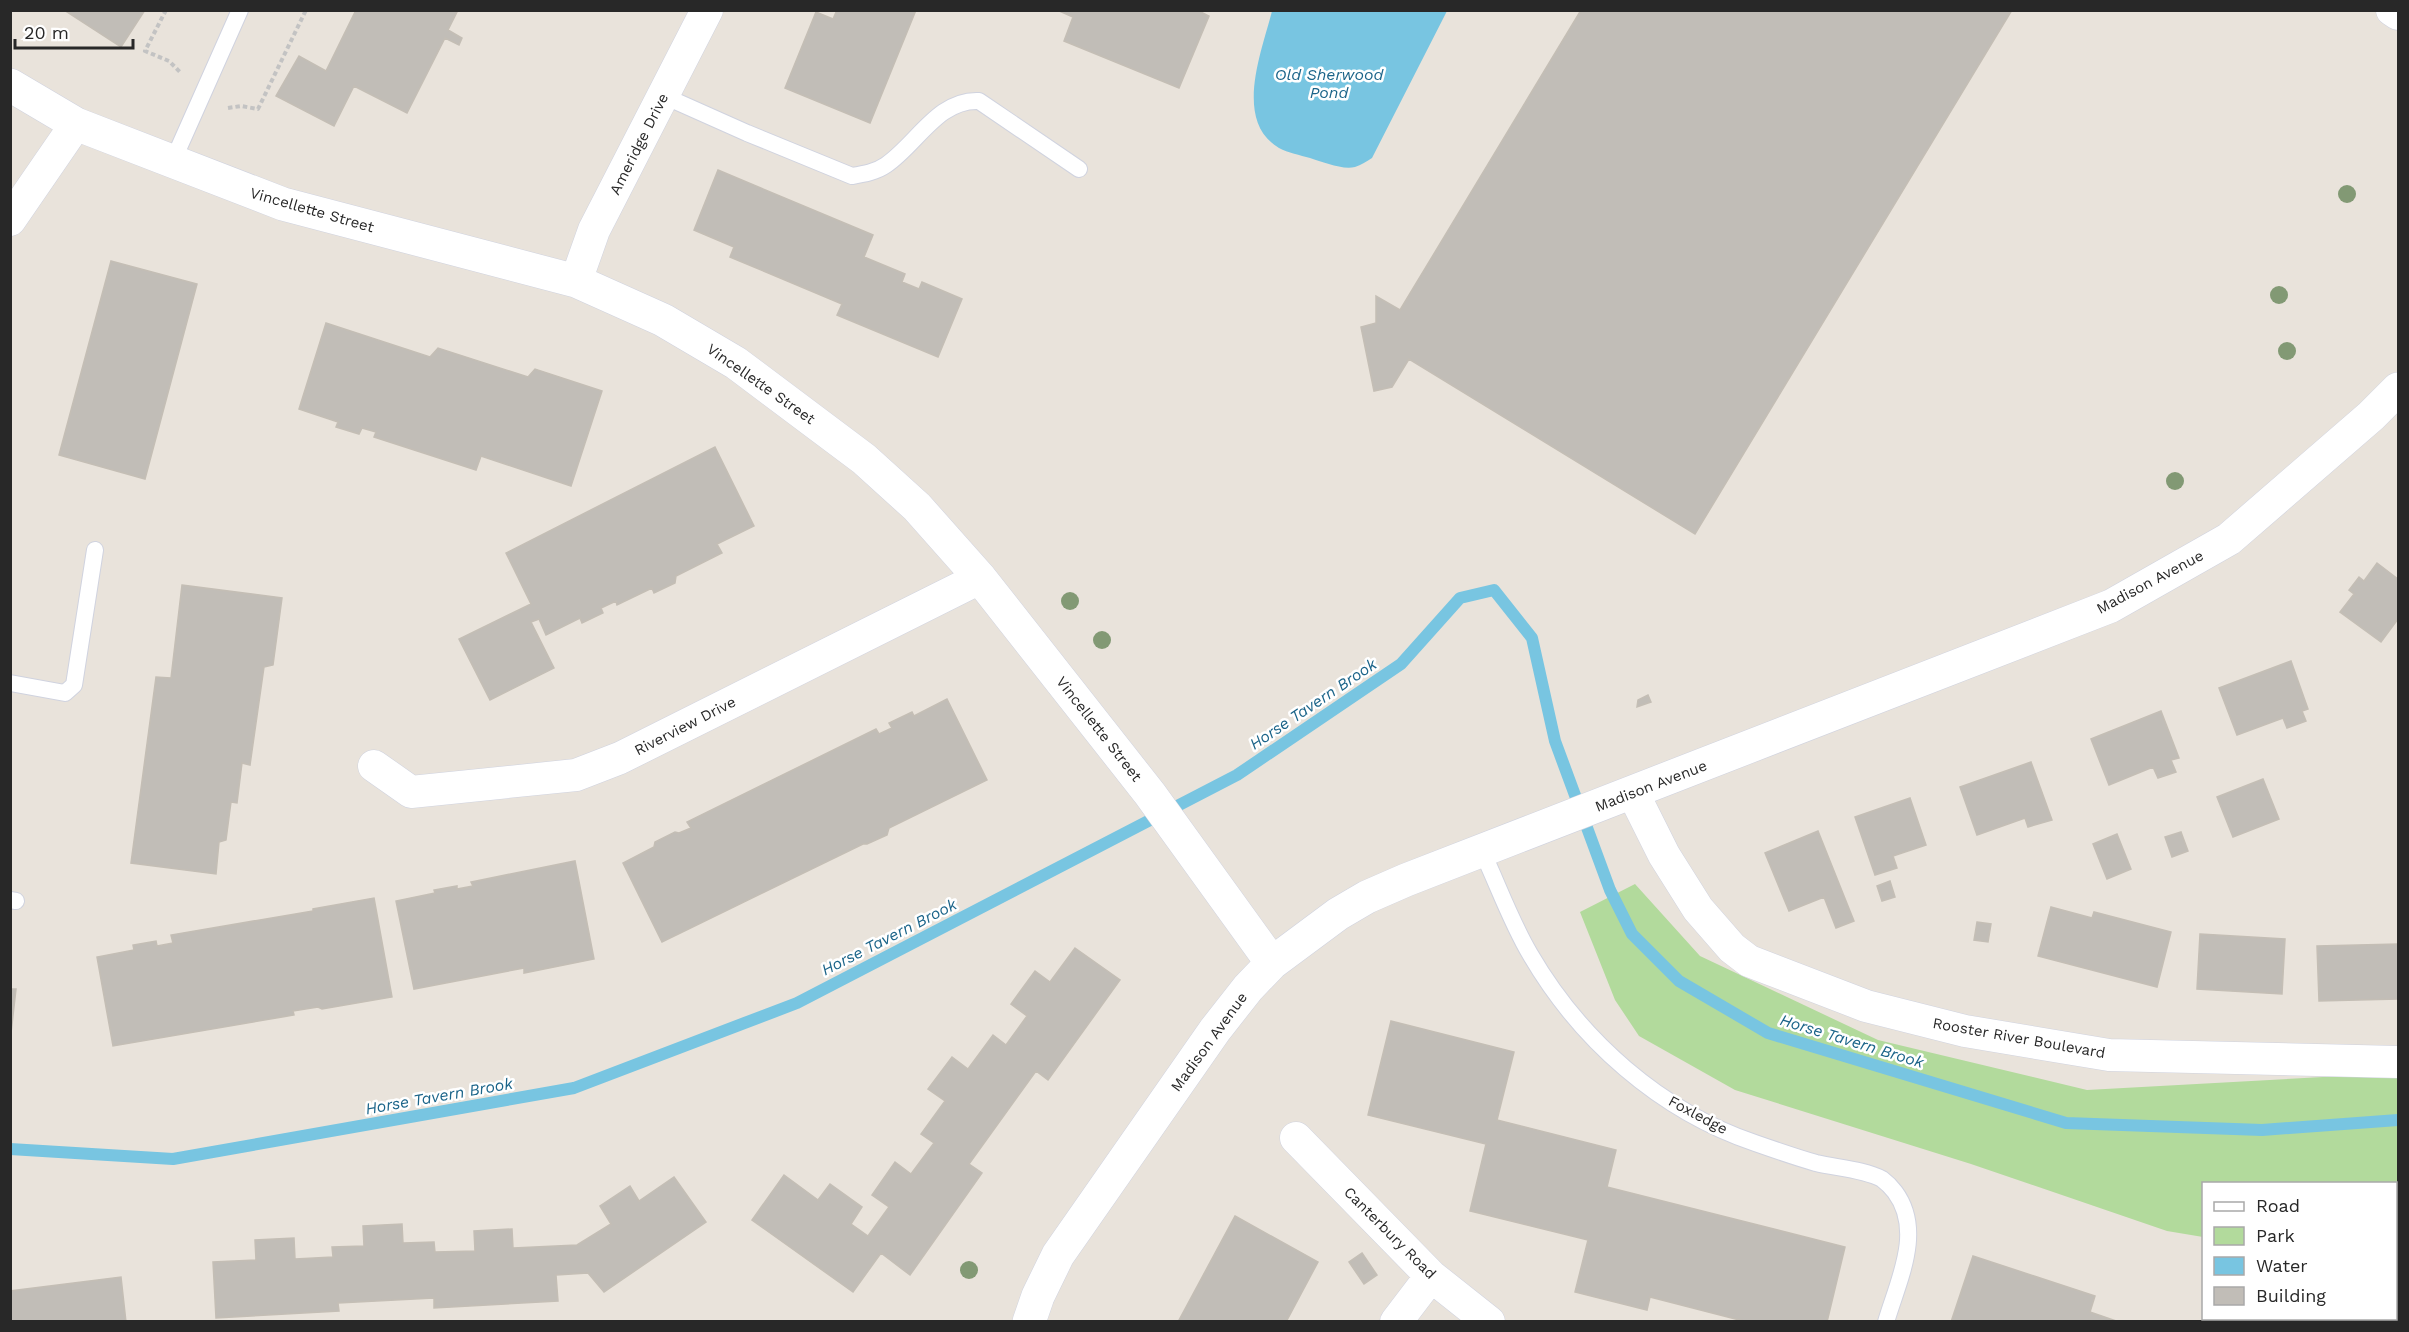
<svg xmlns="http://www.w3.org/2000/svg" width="2409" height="1332" font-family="'Work Sans',sans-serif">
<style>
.green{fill:#b2da9c}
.water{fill:#78c5e1}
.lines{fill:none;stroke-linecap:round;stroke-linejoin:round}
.stream{stroke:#78c5e1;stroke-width:12}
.building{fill:#c1bdb7;stroke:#c4beb5;stroke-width:1.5}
.lane-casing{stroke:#d0d3df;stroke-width:18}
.street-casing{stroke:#d0d3df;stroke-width:33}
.secondary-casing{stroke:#d0d3df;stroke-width:34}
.path{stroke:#c3c3c3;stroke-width:4;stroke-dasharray:4.5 3;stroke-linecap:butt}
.lane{stroke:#fff;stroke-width:16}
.street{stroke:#fff;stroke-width:32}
.secondary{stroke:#fff;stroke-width:33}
.tree{fill:#829974}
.labels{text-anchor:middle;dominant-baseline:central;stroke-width:5;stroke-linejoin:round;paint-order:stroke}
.street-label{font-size:15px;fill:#282828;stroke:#fff}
.water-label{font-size:16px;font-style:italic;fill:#1b6489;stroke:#fff}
</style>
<rect width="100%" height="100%" fill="#e9e3db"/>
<path class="green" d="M1635,884L1700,956L1878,1040L2087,1090L2341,1076L2398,1078V1266H2396V1184H2204L2203,1237L2167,1231L1971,1164L1735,1090L1639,1036L1615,1000L1580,912Z"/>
<path class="water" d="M1272,11H1447L1372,158C1367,161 1361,165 1355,167C1342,170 1323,162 1310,158C1300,155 1288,153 1279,148C1233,121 1262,51 1272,11Z"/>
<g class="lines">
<path class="stream" d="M10,1149L173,1159L574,1088L797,1003L1237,775L1401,664L1460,598L1494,590L1532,638L1555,741L1610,890L1632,934L1679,981L1768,1033L2066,1123L2262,1130L2398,1120"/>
</g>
<path class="building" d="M64,10H145L121,47Z
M356,10H458L448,30L462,38L459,45L445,38L407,113L354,86L334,126L276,96L299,56L326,71Z
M837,10H916L870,123L785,88L816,12L833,19Z
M1057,10H1197L1209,16L1179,88L1064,41L1073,17Z
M1581,10H2012L1695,534L1409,359L1392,387L1374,391L1361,327L1376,323V296L1400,310Z
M718,170L873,235L864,257L905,274L902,282L919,289L922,282L962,299L938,357L837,315L842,304L730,257L734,247L694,230Z
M111,261L197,284L145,479L59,455Z
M326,323L430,357L438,348L528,377L535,369L602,391L571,486L481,456L476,470L374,437L376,432L362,428L359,434L336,427L338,422L299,409Z
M715,447L754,526L717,544L722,553L676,576L675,583L654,593L652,588L617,605L616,601L601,608L603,613L582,623L580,618L546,635L539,619L531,622L554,668L490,700L459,639L531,604L506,553Z
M2377,563L2398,579V619L2381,642L2340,612L2354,594L2349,590L2359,577L2364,581Z
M182,585L282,598L273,665L264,667L250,765L242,763L237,803L231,802L226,840L219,842L216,874L131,863L156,677L171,678Z
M2291,661L2308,709L2302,711L2306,721L2287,728L2283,718L2237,735L2219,688Z
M1648,695L1651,702L1637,707L1638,700Z
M947,699L987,780L889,828L887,835L867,844H863L662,942L623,863L654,847L655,842L675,832L679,833L691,828L687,822L876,729L879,734L892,728L889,723L912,712L914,716Z
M2161,711L2179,758L2171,760L2176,772L2158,778L2153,767L2109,785L2091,739Z
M2031,762L2052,820L2028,827L2025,818L1977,835L1960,787Z
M2263,779L2279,819L2233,837L2217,797Z
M1910,798L1926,845L1893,856L1897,868L1875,875L1855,817Z
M1818,831L1854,921L1836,928L1824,897L1789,911L1765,853Z
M2181,832L2188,851L2172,857L2165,837Z
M2117,834L2131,869L2107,879L2093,844Z
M575,861L594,959L524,973V968L414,989L396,901L435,893L434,890L457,886V889L473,886L471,882Z
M1890,881L1895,897L1882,901L1877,886Z
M374,898L392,997L322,1009L318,1007L293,1011L294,1015L113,1046L97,957L134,950L133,945L156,941L157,946L173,943L171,935L313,911V909Z
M2051,907L2092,918L2094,912L2171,932L2157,987L2038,956Z
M1977,922L1991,924L1988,942L1974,940Z
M2200,934L2285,939L2282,994L2197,989Z
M2398,944V999L2319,1001L2317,946Z
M1075,948L1120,980L1048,1080L1036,1071L969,1164L982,1173L910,1275L881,1253L853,1292L752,1220L784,1175L818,1200L830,1184L862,1207L851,1224L868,1236L889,1207L872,1195L895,1162L911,1174L934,1143L921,1134L945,1101L928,1089L952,1057L968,1069L993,1035L1006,1045L1027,1016L1011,1004L1035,971L1050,982Z
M10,989H16L10,1042Z
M1391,1021L1514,1052L1497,1120L1616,1150L1607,1187L1845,1247L1827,1322H1747L1650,1297L1647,1310L1575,1292L1588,1240L1470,1211L1486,1144L1368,1115Z
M674,1177L706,1222L604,1292L588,1273L556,1275L558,1301L434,1308V1298L338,1303L339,1311L216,1318L213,1262L256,1260L255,1240L294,1238L295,1259L333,1257L332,1247L364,1246L363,1226L402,1224L403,1243L434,1242L435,1252L475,1251L474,1231L512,1229L513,1248L577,1245L611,1224L600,1206L630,1186L639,1201Z
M1235,1216L1318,1262L1286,1322H1178Z
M1362,1253L1377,1275L1364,1284L1349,1262Z
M1973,1256L2095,1296L2090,1312L2119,1322H1951Z
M121,1277L126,1322H10V1291Z"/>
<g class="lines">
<defs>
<path id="lane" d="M664,96L747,133L852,176C864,174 876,172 886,165C917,144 938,99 979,101L1079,169
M172,163L240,10
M10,683L65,693L74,685L95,550
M1482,851C1498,885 1511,922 1530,954C1580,1040 1660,1111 1755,1143C1775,1150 1795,1157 1816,1163C1836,1168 1863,1169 1882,1179C1886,1182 1892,1188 1895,1192C1924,1231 1898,1281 1886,1322
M10,900L16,901"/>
<path id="street" d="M2392,10L2398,14
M10,220L76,124
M576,281L594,230L707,10
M374,766L411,792L576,775L620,758L980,578
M1633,793L1664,855L1698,909L1732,948L1749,961L1866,1006L1965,1031L2109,1055L2398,1062
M1296,1138L1431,1276L1489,1322
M1396,1322L1431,1276"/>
<path id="secondary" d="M10,85L76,124L283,204L576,281L663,320L736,363L864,459L917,507L980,578L1150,794L1272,963
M1029,1322L1038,1296L1058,1255L1215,1030L1248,988L1272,963L1338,914L1367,897L1406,880L2111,606L2229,539L2371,416L2398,389"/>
</defs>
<use href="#lane" class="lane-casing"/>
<use href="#street" class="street-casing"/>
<use href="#secondary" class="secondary-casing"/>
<path class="path" d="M166,10L145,51L169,61L180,72
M228,108L241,106L258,109L306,10"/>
<use href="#lane" class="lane"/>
<use href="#street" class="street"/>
<use href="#secondary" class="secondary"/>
</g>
<g class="tree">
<circle cx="2347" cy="194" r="9"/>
<circle cx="2279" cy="295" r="9"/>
<circle cx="2287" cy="351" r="9"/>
<circle cx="2175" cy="481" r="9"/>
<circle cx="1070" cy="601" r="9"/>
<circle cx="1102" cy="640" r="9"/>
<circle cx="969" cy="1270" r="9"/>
</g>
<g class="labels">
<g class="street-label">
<text transform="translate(639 144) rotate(-63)">Ameridge Drive</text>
<text transform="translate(312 210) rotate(16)">Vincellette Street</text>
<text transform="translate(761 384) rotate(35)">Vincellette Street</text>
<text transform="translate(2150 582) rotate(-28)">Madison Avenue</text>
<text transform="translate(685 726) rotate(-27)">Riverview Drive</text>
<text transform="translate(1099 729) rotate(52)">Vincellette Street</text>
<text transform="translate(1651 786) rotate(-21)">Madison Avenue</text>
<text transform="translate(2019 1038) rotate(10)">Rooster River Boulevard</text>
<text transform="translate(1209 1042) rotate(-54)">Madison Avenue</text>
<text transform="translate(1698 1115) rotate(28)">Foxledge</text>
<text transform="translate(1390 1233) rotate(45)">Canterbury Road</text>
</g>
<g class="water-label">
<text x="1329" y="74">Old Sherwood<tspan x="1329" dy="18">Pond</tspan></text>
<text transform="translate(1313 704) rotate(-34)">Horse Tavern Brook</text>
<text transform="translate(889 937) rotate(-27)">Horse Tavern Brook</text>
<text transform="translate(1852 1041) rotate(17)">Horse Tavern Brook</text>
<text transform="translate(439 1096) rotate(-10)">Horse Tavern Brook</text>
</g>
</g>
<rect width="2409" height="1332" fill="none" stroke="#282828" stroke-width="24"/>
<rect x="2202" y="1182" width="195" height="138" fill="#ffffff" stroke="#a9a9a9" stroke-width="1.5"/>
<rect x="2214" y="1202" width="30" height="9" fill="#ffffff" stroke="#a9a9a9" stroke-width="1.5"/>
<text x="2256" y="1212" font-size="18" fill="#282828">Road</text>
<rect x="2214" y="1227" width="30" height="18" fill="#b2da9c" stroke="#a9a9a9" stroke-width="1.5"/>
<text x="2256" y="1242" font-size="18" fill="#282828">Park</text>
<rect x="2214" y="1257" width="30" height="18" fill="#78c5e1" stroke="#a9a9a9" stroke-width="1.5"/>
<text x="2256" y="1272" font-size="18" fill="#282828">Water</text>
<rect x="2214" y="1287" width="30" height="18" fill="#c1bdb7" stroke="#a9a9a9" stroke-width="1.5"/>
<text x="2256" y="1302" font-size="18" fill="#282828">Building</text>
<path d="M15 39v9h118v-9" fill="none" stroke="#282828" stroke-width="3"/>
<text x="24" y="39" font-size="18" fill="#282828" stroke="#ffffff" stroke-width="4.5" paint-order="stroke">20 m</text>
</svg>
